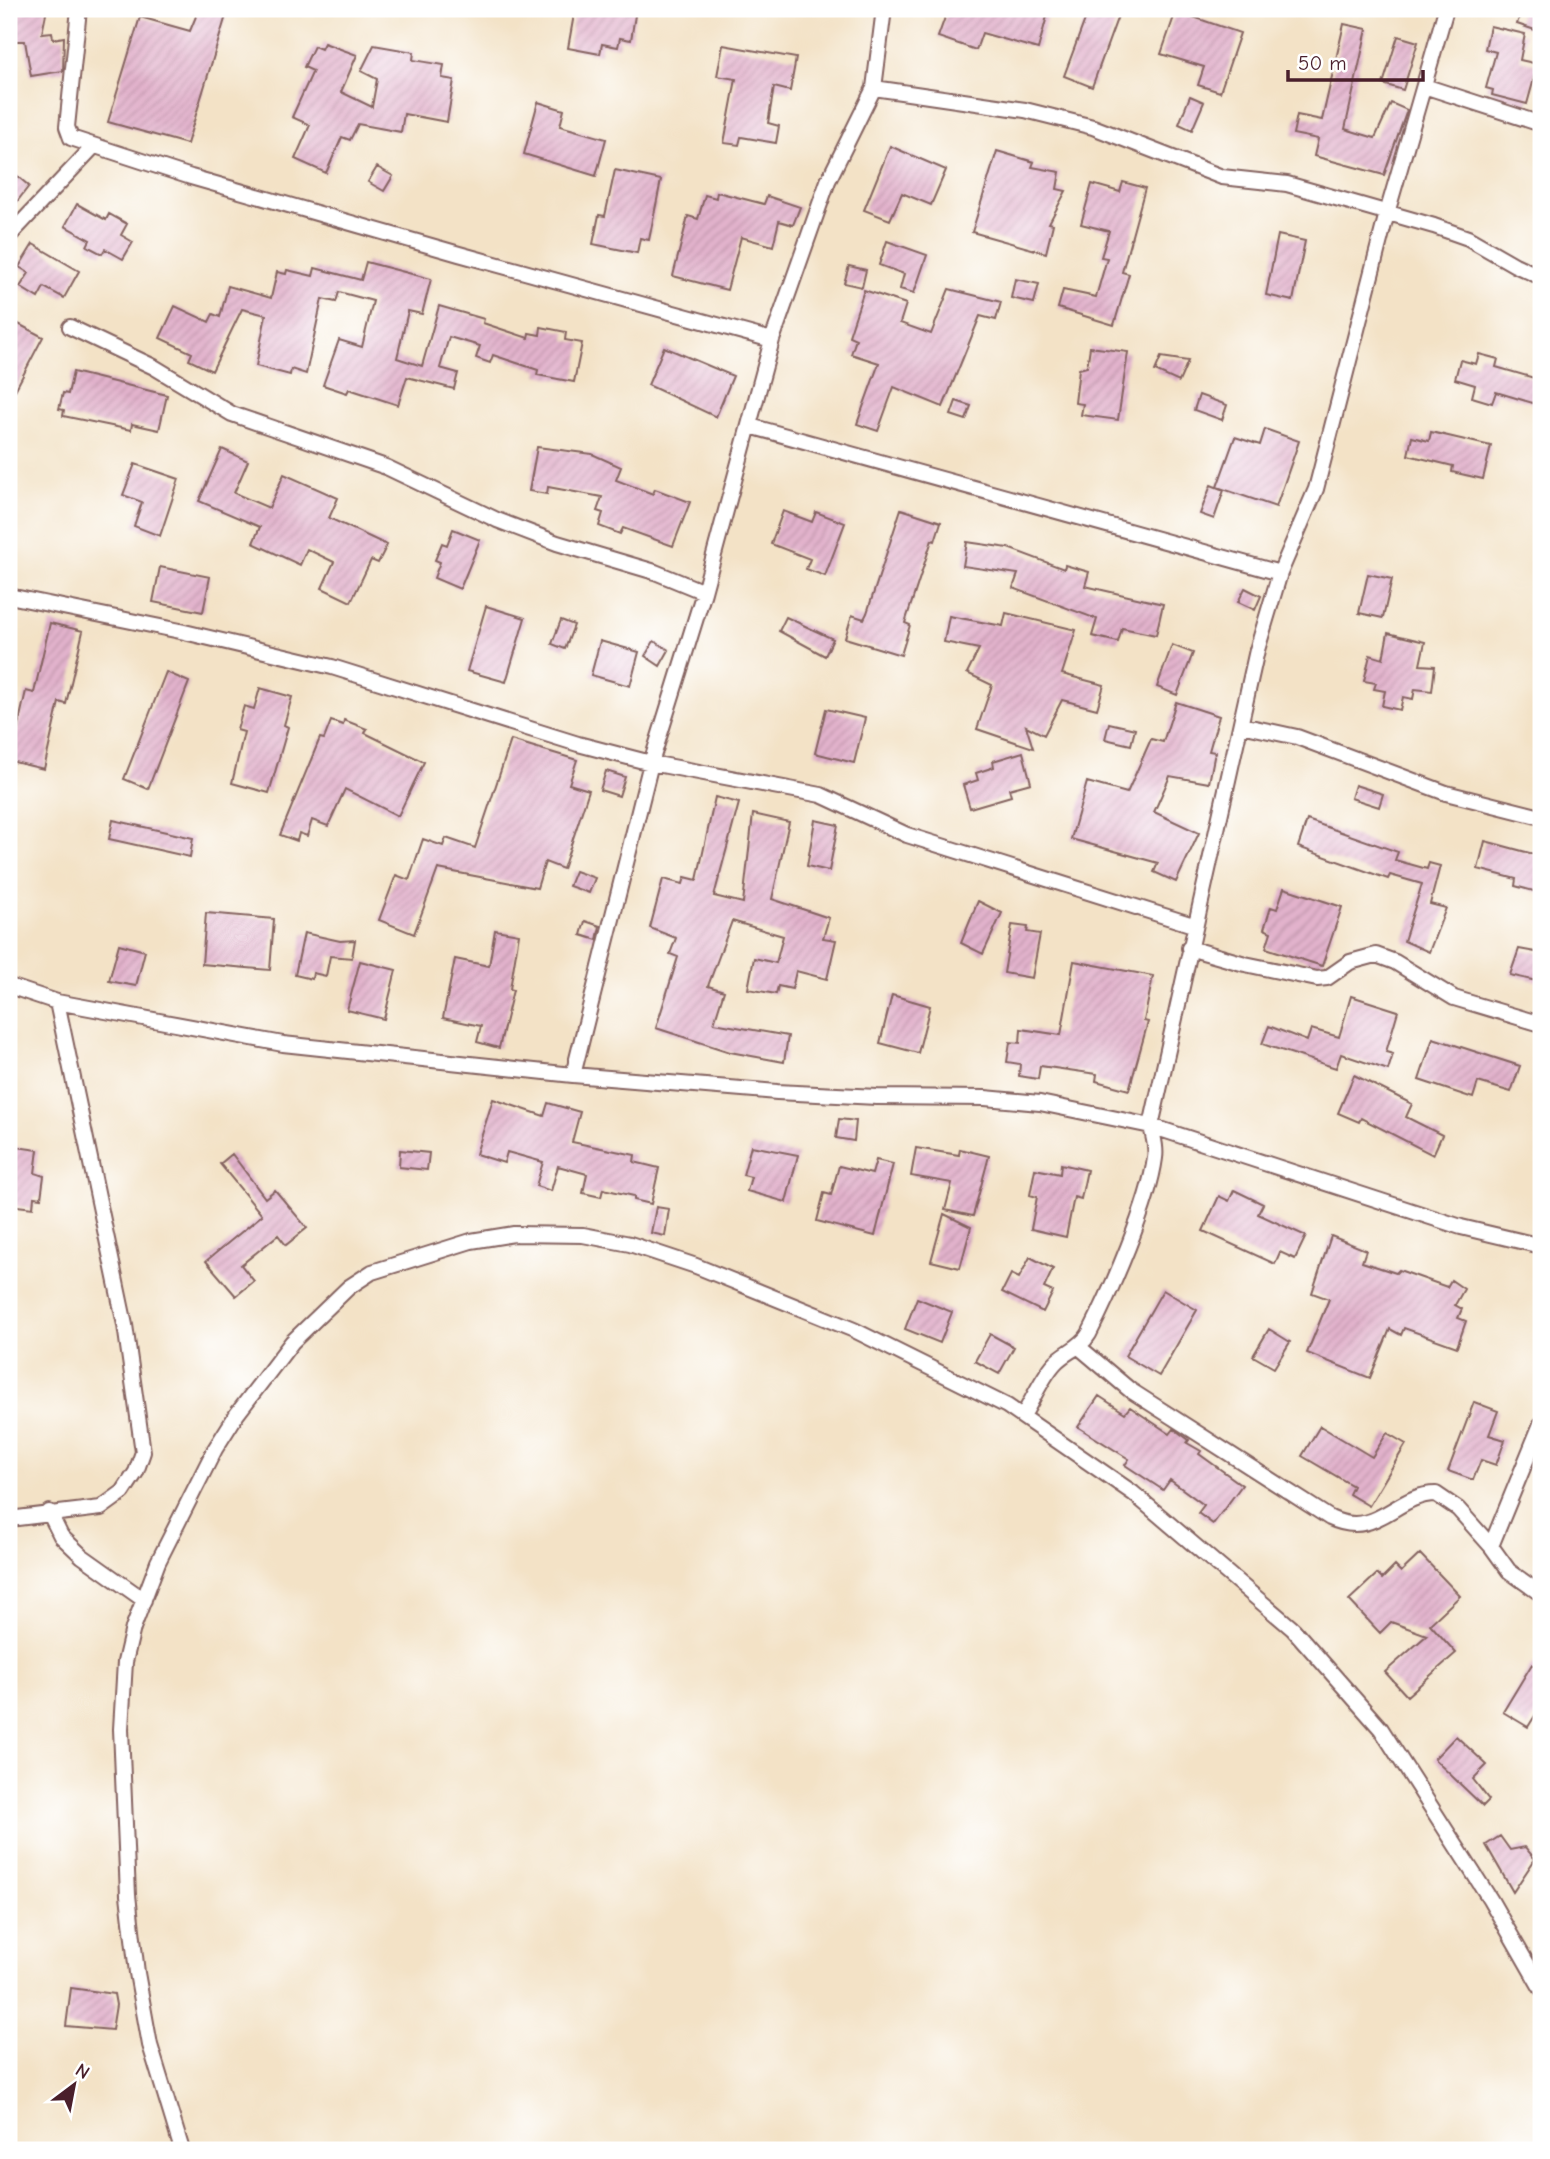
<svg xmlns="http://www.w3.org/2000/svg" width="1550" height="2159" font-family="'Comic Neue',sans-serif">
<style>
.building{fill:url(#building-hatch)}
.lines{fill:none;stroke-linecap:round;stroke-linejoin:round}
.minor-casing{stroke:#856361;stroke-width:18}
.minor{stroke:#fff;stroke-width:14}
</style>
<defs>
<pattern id="building-hatch" width="6" height="6" patternUnits="userSpaceOnUse" patternTransform="scale(1.75)"><rect width="6" height="6" fill="#e2b2cc"/><path d="M-1 1l2-2M0 6l6-6M5 7l2-2" fill="none" stroke="#c399af"/></pattern>
</defs>
<rect width="100%" height="100%" fill="#fff"/>
<filter id="ink" filterUnits="userSpaceOnUse"><feTurbulence type="fractalNoise" baseFrequency=".0143" numOctaves="2"/><feDisplacementMap in="SourceGraphic" scale="14" xChannelSelector="R" yChannelSelector="G"/><feConvolveMatrix kernelMatrix="1 2 1 2 8 2 1 2 1" color-interpolation-filters="sRGB"/></filter>
<filter id="wash" filterUnits="userSpaceOnUse"><feTurbulence type="fractalNoise" baseFrequency=".00686" numOctaves="4" result="noise"/><feDisplacementMap in="SourceGraphic" scale="28" xChannelSelector="R" yChannelSelector="G"/><feGaussianBlur stdDeviation="1.57" result="paint"/><feColorMatrix in="noise" values="0 0 0 0 0 0 0 0 0 0 0 0 0 0 0 0 0 1.4 0 .05"/><feComposite in="paint" operator="in"/></filter>
<g filter="url(#wash)">
<rect width="100%" height="100%" fill="#f3e2c6"/>
<g id="blocks">
<path class="building" d="M9,9H47L42,33L52,32L53,39L64,37L63,71L31,76L25,41H9Z
M199,9H228L187,144L108,122L140,17L190,31Z
M575,9H636L631,40L620,38L618,47L602,44L600,54L568,48Z
M948,9H1049L1038,49L982,33L976,50L938,37Z
M1089,9H1108L1119,13L1092,87L1064,76Z
M1522,9H1541V32L1517,24Z
M1176,11L1240,33L1220,92L1198,85L1204,67L1161,54Z
M1344,24L1367,29L1345,129L1375,138L1391,103L1407,110L1384,175L1314,156L1318,139L1293,134L1297,115L1322,120Z
M1490,26L1525,34L1520,60L1538,64L1527,104L1492,95L1493,90L1486,88L1496,52L1485,49Z
M1398,36L1418,42L1403,90L1383,84Z
M324,43L357,55L341,92L372,107L377,79L361,71L374,45L414,52L413,60L444,65L442,78L454,80L447,122L404,114L401,132L358,124L350,140L342,137L326,173L295,159L310,125L292,117L313,71L304,67L314,46L321,49Z
M723,45L796,58L790,91L774,87L768,123L779,126L776,143L741,137L739,145L724,143L736,79L717,76Z
M1190,96L1204,102L1192,130L1179,124Z
M538,102L564,110L560,126L606,139L596,176L524,154Z
M890,146L946,170L931,205L902,193L890,220L864,210Z
M997,151L1034,162L1032,167L1060,172L1057,189L1066,191L1049,223L1053,224L1046,253L972,232Z
M377,167L393,176L384,191L368,182Z
M9,169L29,186L9,212Z
M615,170L661,180L649,240L640,238L637,253L593,244L599,215L605,216Z
M1123,182L1145,188L1122,272L1129,274L1114,325L1058,308L1063,290L1096,297L1107,258L1101,257L1109,231L1081,224L1092,184L1120,192Z
M717,192L764,204L767,196L800,207L793,225L779,221L773,246L741,237L727,290L673,276L688,216L698,219L705,195L716,198Z
M77,204L106,220L109,214L127,224L121,235L133,242L123,259L105,249L102,254L87,246L90,240L65,226Z
M1278,235L1305,241L1293,301L1266,295Z
M887,241L927,255L914,293L900,289L904,274L879,265Z
M33,244L79,271L64,298L44,287L38,298L20,287L29,273L19,267Z
M366,262L431,279L422,314L408,311L397,358L422,366L439,306L484,319L483,323L528,338L529,333L540,335L541,327L566,332L565,340L582,343L574,382L537,375L538,370L493,355L490,363L476,358L480,346L449,337L440,368L458,373L454,389L407,377L398,405L349,389L347,393L323,385L339,340L362,347L373,301L339,292L336,302L322,299L306,374L291,369L290,375L256,366L266,315L242,309L212,371L189,360L192,353L160,338L175,306L209,322L213,314L220,317L228,286L271,298L277,272L286,274L287,270L313,276L315,268L361,280Z
M849,266L866,270L862,287L844,283Z
M1015,279L1039,284L1034,303L1011,298Z
M949,289L1001,302L996,320L980,316L943,407L894,387L878,431L857,424L879,363L851,354L856,339L849,336L864,290L906,304L900,323L931,334Z
M9,319L43,337L9,402Z
M664,347L733,376L716,417L648,385Z
M1090,347L1128,352L1118,420L1081,415L1083,404L1075,403L1079,369L1087,367Z
M1479,354L1498,359L1496,367L1541,380L1536,404L1496,392L1492,403L1472,397L1475,385L1455,379L1460,360L1476,364Z
M1161,357L1188,361L1179,382L1155,371Z
M73,372L167,395L159,430L132,424L131,430L63,416L64,410L59,409L63,393L68,394Z
M1199,395L1227,405L1222,420L1194,410Z
M956,401L971,406L966,420L951,415Z
M1265,429L1299,441L1276,507L1217,487L1235,437L1260,445Z
M1431,432L1491,446L1483,479L1452,472L1453,466L1408,455L1412,437L1429,441Z
M537,447L592,454L621,467L616,480L653,494L655,489L690,502L673,546L623,528L620,534L599,526L603,513L597,511L602,497L548,487L547,494L529,491Z
M222,449L248,461L234,493L269,508L284,474L338,498L329,518L387,545L378,563L371,560L351,602L322,588L334,562L307,549L300,565L253,543L260,527L199,501Z
M135,464L179,479L160,536L134,526L142,502L123,495Z
M1211,485L1224,490L1214,519L1200,514Z
M901,509L941,522L935,541L932,540L905,623L910,625L901,655L845,638L852,615L864,619L867,613Z
M783,511L812,522L816,512L845,523L825,576L806,569L810,559L771,544Z
M453,529L480,540L460,589L434,578L440,562L435,560L442,543L447,545Z
M967,542L1008,548L1064,569L1065,565L1089,572L1085,586L1163,604L1156,635L1122,628L1118,642L1092,636L1097,619L1013,588L1018,574L963,566Z
M160,567L210,577L203,612L153,602Z
M1368,574L1392,579L1383,618L1359,613Z
M1245,588L1261,596L1255,610L1238,602Z
M486,606L525,618L506,682L467,671Z
M1006,613L1076,630L1062,674L1104,685L1097,709L1062,700L1044,735L1026,726L1033,748L977,729L992,685L967,673L979,649L944,642L949,616L1003,626Z
M786,617L833,639L825,656L779,631Z
M561,620L574,625L565,649L552,644Z
M50,623L83,631L66,704L59,702L44,769L10,761L26,691L34,693Z
M1388,633L1425,642L1420,665L1435,666L1432,691L1415,689L1413,699L1403,697L1400,710L1382,706L1385,691L1374,689L1376,683L1364,681L1370,655L1383,659Z
M600,641L639,652L630,686L591,675Z
M654,641L669,650L660,666L645,656Z
M1172,645L1193,653L1177,695L1157,687Z
M166,672L189,682L148,789L124,779Z
M260,688L292,697L284,725L288,727L269,793L232,783L244,732L237,730L244,706L254,709Z
M1176,702L1219,716L1209,751L1215,752L1209,783L1170,776L1154,812L1199,833L1176,882L1154,872L1158,863L1071,839L1087,782L1127,793L1151,739L1163,742Z
M826,709L865,718L854,763L815,753Z
M344,720L367,729L365,733L424,762L398,816L345,789L328,826L312,820L307,836L299,833L297,841L280,835L320,738L324,739L331,721L343,725Z
M1109,723L1135,729L1131,745L1105,739Z
M511,740L577,760L569,784L589,790L563,869L545,862L537,888L438,869L414,934L379,920L396,875L409,880L423,839L443,846L446,838L475,848Z
M1023,752L1031,783L1009,789L1011,796L970,808L963,785L978,780L976,773L994,767L993,761Z
M606,771L625,777L619,796L600,790Z
M1355,785L1383,794L1379,807L1351,798Z
M715,797L739,803L714,896L743,903L753,814L789,822L772,899L829,918L823,938L836,940L827,979L796,971L792,989L778,986L776,994L748,989L754,958L776,963L783,936L732,921L708,986L724,991L714,1023L788,1036L784,1062L730,1052L656,1028L678,957L670,954L676,938L650,928L663,879L683,884L685,877L697,880Z
M113,820L193,838L190,857L109,839Z
M815,820L838,825L829,871L807,866Z
M1307,820L1398,852L1395,860L1427,869L1429,863L1440,866L1430,904L1446,908L1429,952L1404,941L1422,884L1390,875L1388,879L1298,847Z
M1485,841L1541,856V893L1515,886L1516,879L1478,869Z
M575,871L595,878L589,893L569,886Z
M1284,888L1342,907L1322,966L1266,948L1271,932L1264,929L1271,907L1277,909Z
M978,901L1002,913L983,954L961,943Z
M206,913L274,919L270,970L202,964Z
M585,921L600,926L597,940L581,935Z
M1012,925L1028,927L1027,932L1040,934L1032,978L1004,973Z
M495,930L519,934L510,989L513,990L499,1048L477,1042L481,1026L443,1018L455,959L489,966Z
M304,933L340,941L355,940L352,958L330,956L326,976L313,973L312,979L295,975Z
M119,944L145,951L136,986L109,981Z
M1519,949L1541,953V982L1510,975Z
M360,961L396,970L384,1019L347,1010Z
M1074,961L1153,976L1144,1021L1148,1022L1129,1090L1096,1081L1097,1074L1040,1066L1038,1079L1019,1076L1020,1064L1007,1062L1010,1042L1020,1043L1021,1029L1061,1035Z
M892,995L930,1006L918,1053L880,1043Z
M1351,996L1398,1011L1386,1052L1393,1054L1388,1070L1341,1054L1336,1068L1262,1044L1269,1026L1307,1041L1311,1029L1339,1037Z
M1433,1038L1520,1066L1511,1092L1478,1082L1473,1098L1419,1080Z
M1354,1075L1412,1104L1406,1117L1442,1135L1433,1155L1361,1118L1359,1122L1338,1113Z
M493,1099L544,1116L548,1103L580,1112L572,1142L635,1155L634,1162L659,1168L651,1204L634,1200V1196L603,1189L601,1197L583,1193L587,1174L558,1166L551,1191L536,1186L543,1162L507,1152L504,1163L476,1154Z
M839,1119L856,1121L854,1141L836,1138Z
M9,1146L38,1150L35,1173L44,1176L41,1198L34,1197L33,1208L9,1205Z
M751,1146L798,1155L786,1202L747,1191L751,1177L743,1175Z
M916,1148L959,1155L960,1149L989,1156L973,1216L945,1210L952,1183L911,1176Z
M400,1150L429,1153L427,1170L399,1167Z
M232,1154L265,1198L275,1190L307,1228L286,1245L278,1235L241,1265L254,1281L236,1296L206,1261L262,1215L220,1164Z
M876,1160L893,1164L875,1236L817,1221L824,1193L831,1195L839,1166L872,1174Z
M1061,1164L1087,1170L1081,1199L1074,1197L1066,1237L1031,1229L1037,1197L1030,1195L1035,1169L1060,1174Z
M1234,1190L1263,1204L1258,1214L1306,1236L1295,1259L1280,1252L1275,1264L1203,1231L1219,1196L1229,1201Z
M656,1207L669,1209L665,1236L651,1233Z
M944,1214L971,1227L960,1268L931,1261Z
M1331,1236L1366,1250L1362,1262L1396,1273L1399,1270L1447,1287L1451,1280L1464,1289L1455,1305L1462,1309L1458,1318L1466,1321L1457,1347L1404,1328L1401,1335L1390,1329L1370,1378L1307,1353L1329,1299L1312,1293Z
M1030,1257L1053,1269L1044,1288L1053,1292L1043,1312L1002,1292L1011,1274L1019,1278Z
M1163,1290L1197,1310L1159,1376L1125,1356Z
M917,1298L952,1312L940,1343L905,1329Z
M1269,1329L1290,1342L1274,1368L1253,1356Z
M990,1334L1014,1347L999,1374L975,1361Z
M1099,1396L1125,1413L1130,1407L1170,1434L1174,1429L1189,1440L1187,1443L1201,1451L1199,1454L1242,1485L1213,1524L1198,1513L1204,1505L1170,1480L1163,1490L1125,1465L1129,1459L1078,1427Z
M1474,1402L1498,1411L1489,1435L1505,1440L1496,1465L1481,1460L1473,1480L1448,1471Z
M1320,1426L1372,1457L1387,1433L1406,1444L1369,1506L1349,1494L1353,1486L1302,1456Z
M1420,1554L1460,1596L1430,1624L1456,1653L1407,1696L1385,1672L1427,1635L1391,1622L1380,1633L1349,1600L1377,1574L1382,1579L1395,1566L1401,1572Z
M1532,1664L1541,1669V1706L1528,1727L1503,1712Z
M1456,1736L1487,1765L1473,1779L1489,1800L1483,1806L1434,1759Z
M1500,1836L1510,1850L1525,1847L1535,1859L1513,1892L1486,1845Z
M71,1988L114,1994L116,2005L112,2030L66,2026Z"/>
</g>
</g>
<g filter="url(#ink)">
<use href="#blocks" fill-opacity="0" stroke="#856361" stroke-width="2"/>
<g class="lines">
<defs>
<path id="minor" d="M79,9L67,127L71,138L191,177L459,254L772,340
M1424,86L1541,124
M874,88L1025,110L1093,127L1222,177L1287,184L1434,226L1468,238L1515,265L1541,277
M9,236L94,146
M70,327L154,367L232,414L386,467L497,520L557,543L655,572L704,592
M750,426L1280,573
M9,596L180,631L332,667L578,744L651,763L821,795L907,835L1193,925
M1241,725L1297,737L1446,793L1541,817
M1189,948L1245,964L1317,979L1327,978L1350,962L1376,955L1395,962L1454,998L1541,1024
M9,986L57,1002L283,1044L573,1075L777,1092L877,1097L985,1098L1040,1103L1151,1126L1461,1227L1541,1246
M573,1075L651,763L704,592L772,340L828,181L874,88L884,9
M1079,1347L1130,1390L1330,1518C1377,1540 1395,1494 1436,1494L1458,1509L1491,1546
M1023,1416C1033,1399 1042,1377 1055,1363C1066,1351 1081,1348 1089,1334C1111,1291 1149,1204 1155,1158C1157,1147 1153,1137 1151,1126L1257,650L1280,573L1316,489L1387,213L1446,9
M1541,1424L1491,1546L1509,1571L1541,1594
M49,1512L61,1536L82,1556L144,1600
M9,1519L101,1508L123,1492L136,1472L143,1452L125,1325L57,1002
M182,2150L150,2045L137,1973L128,1895L121,1729L125,1662L133,1628L158,1562L215,1449L237,1414L292,1342L349,1287L372,1272L471,1241L514,1234L583,1235L630,1244L696,1266L854,1330L1007,1406L1133,1493L1293,1629L1381,1729L1490,1899L1541,1988"/>
</defs>
<use href="#minor" class="minor-casing"/>
<use href="#minor" class="minor"/>
</g>
</g>
<rect width="1550" height="2159" fill="none" stroke="#fff" stroke-width="35"/>
<g transform="translate(74 2085) rotate(32)" stroke="#ffffff" stroke-width="5" paint-order="stroke">
<path d="M0-5L12 26L0 18L-12 26Z" fill="#4a1f2b"/>
<text y="-10" font-size="19" font-weight="bold" text-anchor="middle" fill="#4a1f2b">N</text>
</g>
<path d="M1288 70v10h135v-10" fill="none" stroke="#4a1f2b" stroke-width="3.5"/>
<text x="1298" y="70" font-size="21" fill="#4a1f2b" stroke="#ffffff" stroke-width="5" paint-order="stroke">50 m</text>
</svg>
